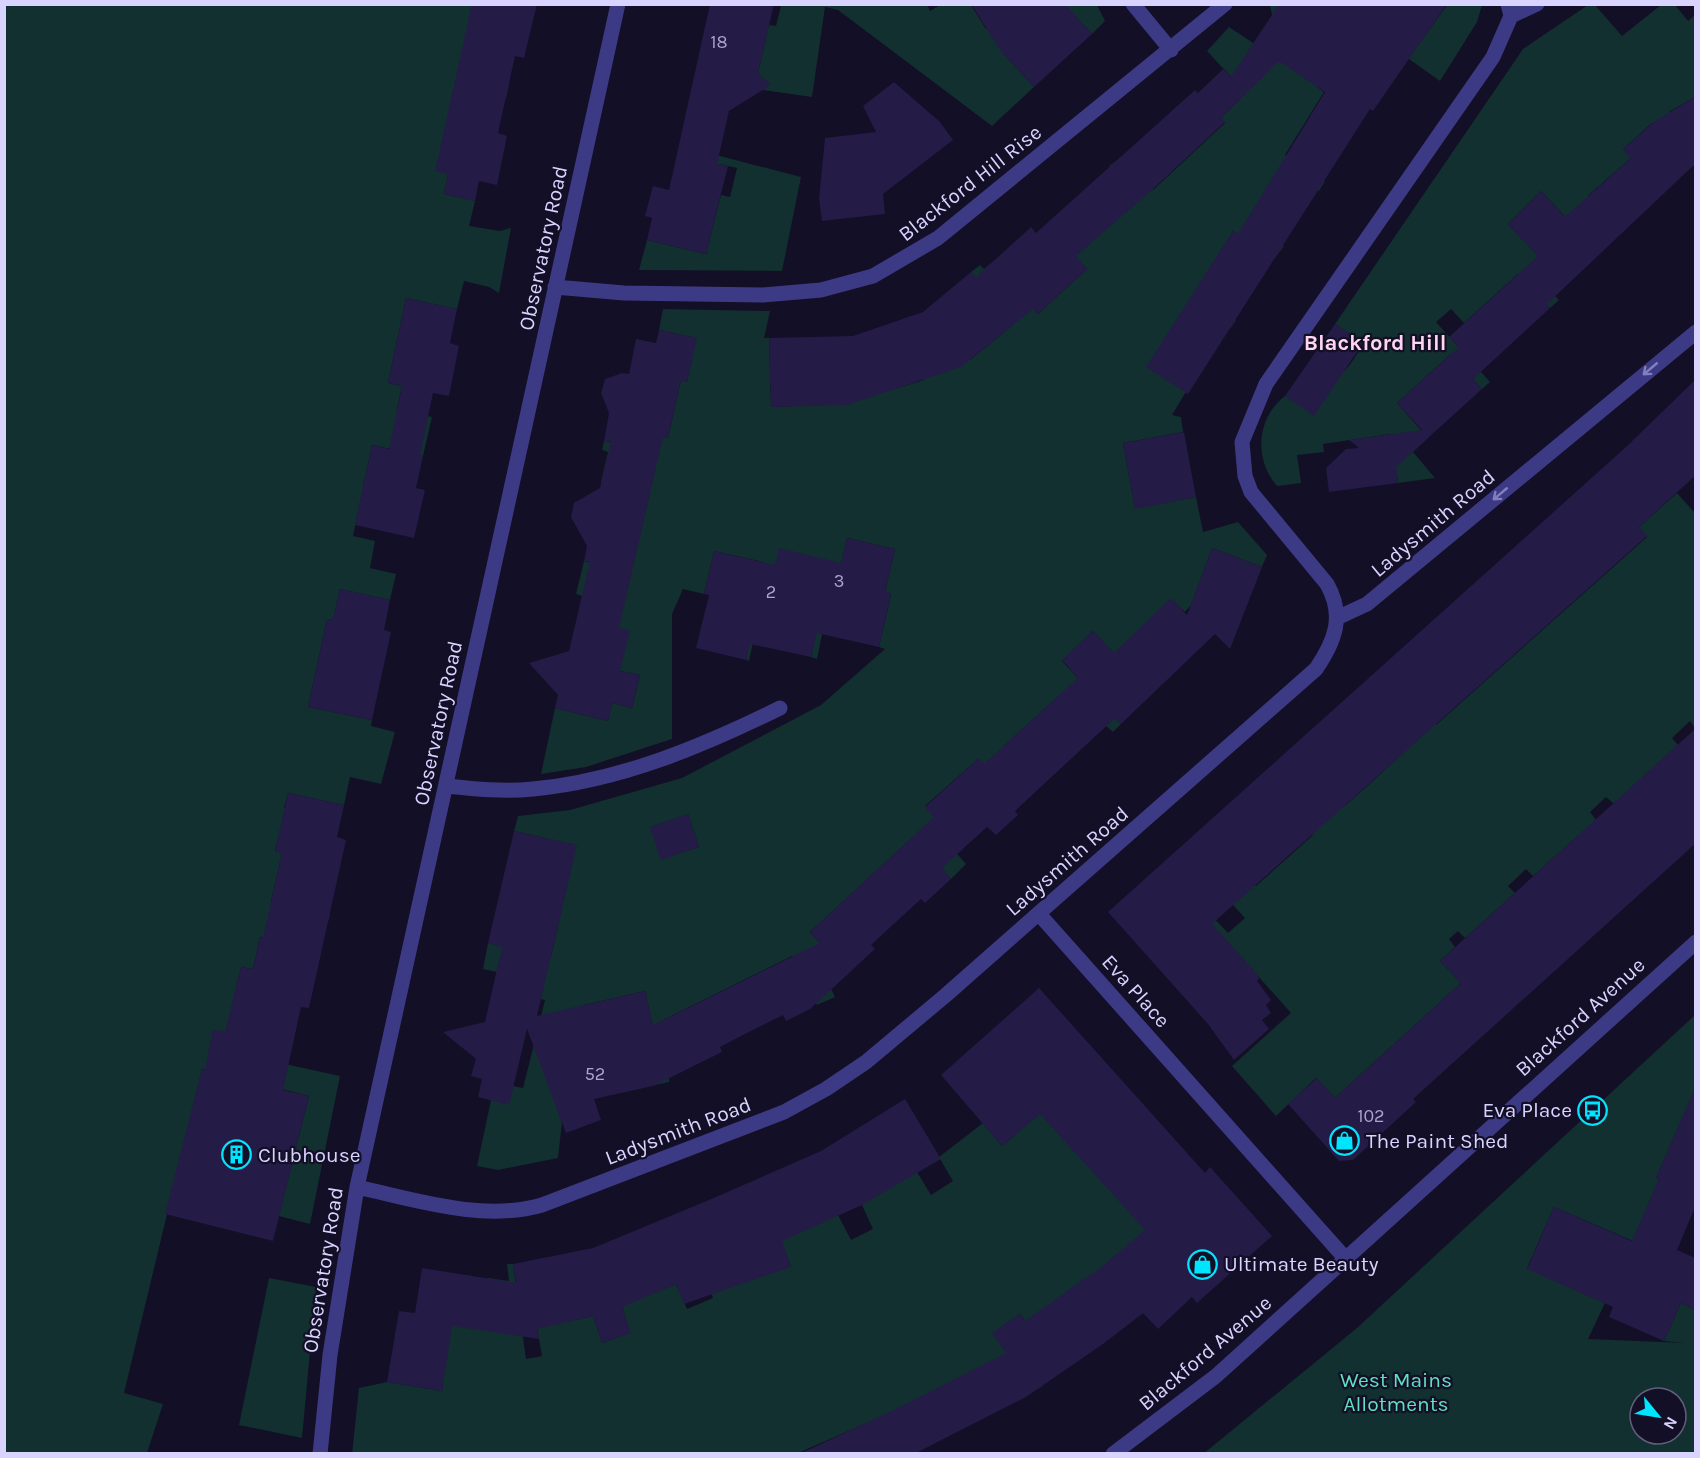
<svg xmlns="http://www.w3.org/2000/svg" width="1700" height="1458" font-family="Karla,sans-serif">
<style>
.green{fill:#12302f;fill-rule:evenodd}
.building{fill:#241b47}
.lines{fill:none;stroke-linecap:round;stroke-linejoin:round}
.minor{stroke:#3d3a85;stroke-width:15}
.oneway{stroke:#837fbc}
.labels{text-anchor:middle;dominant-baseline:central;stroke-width:4.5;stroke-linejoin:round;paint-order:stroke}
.number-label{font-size:18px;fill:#aca6d1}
.street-label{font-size:21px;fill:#d9d4ff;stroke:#130f26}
.poi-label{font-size:21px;fill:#d9d4ff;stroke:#130f26;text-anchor:start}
.park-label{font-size:21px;fill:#5fe0c0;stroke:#130f26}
.neighbourhood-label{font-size:22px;font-weight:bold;fill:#ffd6f0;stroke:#130f26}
</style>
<rect width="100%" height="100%" fill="#130f26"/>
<path class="green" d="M927,4L930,11L940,5H971L986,29L1024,5L1004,54L1034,87L992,126L838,10L825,7L812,97L763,90L758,73L769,25L776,26L781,6L775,5Z
M5,5H472L502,84L509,85L506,99L454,87L448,174L444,194L475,201L469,226L500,231L511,228L499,293L489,287L464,281L457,309L406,298L388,383L402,386L397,409L432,417L423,456L372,445L353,536L375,541L370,568L396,574L390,600L340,589L333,620L327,619L308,707L372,720L371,726L395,732L381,784L350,777L344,805L288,793L284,808L291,810L281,826L275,851L282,853L271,902L330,915L328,922L320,921L314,948L260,937L253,969L241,967L235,992L233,1034L214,1030L230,1052L340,1076L310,1224L279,1216L309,1096L202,1069L124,1393L163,1404L147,1453L5,1454Z
M1065,5H1097L1105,21L1092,34Z
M1270,5H1332L1411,55L1447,5H1482L1477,22L1440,81L1409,59L1316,86L1324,92L1285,155L1325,181L1319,191L1282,166L1246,221L1284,246L1275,258L1233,231L1194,294L1236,320L1230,329L1226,326L1172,415L1181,417L1183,432L1123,443L1135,508L1196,497L1203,532L1238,522L1267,555L1262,567L1212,548L1191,605L1185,612L1171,599L1115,655L1093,631L1062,661L1121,724L1113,732L1106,726L1091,740L1054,700L1004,746L1041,786L1017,801L978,759L925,806L963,849L957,854L966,864L951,879L913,837L810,932L848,974L831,989L835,997L817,1005L792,956L663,1020L687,1069L669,1078V1082L655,1085L648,1055L659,1052L645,991L584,1005L554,1100L562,1122L558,1158L498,1170L477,1166L491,1100L508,1104L513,1086L523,1088L545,1000L493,988L497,972L483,969L488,943L551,957L576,845L514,831L518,816L570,810L682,778L821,705L885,649L879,647L891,594L885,592L895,549L847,538L837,581H833L817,659L811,657L823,604L764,591L749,661L746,660L763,562L714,551L704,594L683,589L672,614V739L586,767L541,774L555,708L608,721L612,703L632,708L640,675L620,671L577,618L582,596L576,594L584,561L631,572L650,493L601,482L608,452L602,450L604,441L647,450L650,434L668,438L681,380L687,382L696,338L659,330L663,309L770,311L764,338H769L771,407C827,406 871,397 924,380L903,319L911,316L926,340L970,360L1014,324L971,272L980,265L984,269L991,263L1038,314L1087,269L1069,250L1139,200L1109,166L1122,157L1153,190L1225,123L1221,118L1246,93L1207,51L1229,27L1282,62ZM688,814L699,847L661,859L651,827Z
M1588,5H1595L1622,36L1661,5H1675L1688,21L1695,15V97L1669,112L1695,158L1693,166L1652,123L1623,149L1631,158L1590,194L1569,221L1541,191L1508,224L1566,285L1555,296L1559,300L1550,308L1518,274L1464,323L1451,309L1436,322L1490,382L1482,389L1451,354L1397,403L1428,438L1413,452L1435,478L1398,483L1391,434L1323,444L1324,452L1297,455L1301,483L1277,486C1254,460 1256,418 1285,396C1300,384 1324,383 1341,373C1350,368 1357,353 1363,344L1335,324L1523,49Z
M701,151L801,177L782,271L639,270L647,240L706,254L721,195L730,197L737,168L719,164L717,170Z
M1677,493L1695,513V728L1690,721L1672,738L1678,745L1614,804L1606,797L1590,812L1596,820L1533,876L1526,869L1508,886L1515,893L1465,938L1458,931L1449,939L1455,947L1440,961L1461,983L1335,1098L1316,1078L1276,1116L1232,1066L1291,1013L1212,925L1206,910L1228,933L1245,918L1223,894L1246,874L1256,886L1313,835L1302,823L1346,805L1374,780L1402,754L1425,713L1436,725L1647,537L1639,527Z
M1695,1015V1097L1692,1096L1656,1178L1659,1179L1633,1241L1554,1207L1527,1268L1605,1303L1588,1339L1686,1343L1664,1341L1681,1303L1695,1310V1453L1203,1454L1357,1328ZM1640,1398H1676V1434H1640Z
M1013,1082L1148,1223L1143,1313L1108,1340L1034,1333L1020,1314L993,1333L1023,1358L1043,1386L933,1444L869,1422L798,1453L352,1454L359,1388L387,1382L442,1391L448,1325L484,1299L488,1278L509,1281L507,1264H513L526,1359L542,1356L537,1328L593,1316L602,1343L630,1333L622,1306L676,1284L687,1309L713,1298L703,1273L791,1267L781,1240L838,1215L851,1240L873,1229L861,1203L917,1172L931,1195L953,1181L939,1157L983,1123L1002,1146L1014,1136Z
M269,1278L316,1287L302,1438L239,1425Z"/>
<path class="building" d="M472,4H537L524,58L515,56L498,133L507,136L497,185L479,181L475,201L444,194L448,174L435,171Z
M710,4H774L758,73L771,85L729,111L717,164L728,166L706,254L647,240L652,218L645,216L653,186L669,190Z
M971,4H1065L1092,34L1034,87L1000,50Z
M1279,4H1447L1373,111L1370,109L1188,394L1146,367L1233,231L1238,234L1325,92L1279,61L1221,118L1225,122L1152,190L1076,256L1087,269L1038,314L1033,309L961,367L847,405L771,407L769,338L853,336L923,312L971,272L976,277L1031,227L1036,233L1195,90L1198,93L1223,69L1231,77Z
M894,82L940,122L953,140L883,194L885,214L822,221L819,199L825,138L876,132L863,106Z
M1695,97V164L1547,304L1550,308L1473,379L1482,389L1396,467L1398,483L1329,492L1326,468L1346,449L1359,448L1349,440L1422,430L1397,403L1459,347L1449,337L1538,256L1508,224L1541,191L1565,217L1631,158L1623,149L1655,121Z
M406,298L457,309L450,343L459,346L449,396L433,393L420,455L423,456L416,488L425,490L414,538L355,525L372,445L389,449L402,386L388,383Z
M1335,324L1363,343L1314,416L1285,396Z
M659,330L697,338L687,382L681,380L668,438L663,437L619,628L630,631L620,671L640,675L632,708L612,703L608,721L555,708L558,695L529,663L569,651L590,562L584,561L587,546L571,517L574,503L600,488L611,442L604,441L609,413L601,393L605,379L622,373L629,374L636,339L656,343Z
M1695,380V476L1639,527L1647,536L1212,924L1260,977L1257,981L1271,1000L1266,1005L1271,1013L1262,1020L1269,1029L1234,1060L1208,1024L1108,912L1626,447Z
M1184,432L1196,497L1135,509L1123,443Z
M847,538L895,549L885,592L891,593L879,647L817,633L811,657L750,644L746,660L696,648L709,595L704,594L714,551L775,565L779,548L841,563Z
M1212,548L1262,567L1230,649L1215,634L1121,724L1115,718L1015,811L1018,815L996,835L987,827L942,868L951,879L925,903L921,899L897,921L871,945L875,949L810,1009L786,1021L783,1015L749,1032L720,1047L722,1052L653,1086L594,1099L601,1120L566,1133L527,1029L509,1105L478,1097L482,1079L471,1076L476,1059L443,1032L485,1022L502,947L488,943L514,831L577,845L537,1016L645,991L653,1025L820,943L810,932L934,817L925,807L979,758L984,764L1078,678L1062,660L1093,631L1114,653L1171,598L1187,615Z
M340,589L390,600L384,630L391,632L372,720L308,707L327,619L333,620Z
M1695,729V844L1413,1099L1416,1102L1353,1160L1339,1161L1288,1104L1317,1078L1335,1098L1461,983L1440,961Z
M288,793L344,805L337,837L346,840L309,1008L301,1007L283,1090L309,1096L273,1241L165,1214L202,1069L205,1070L213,1029L225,1032L241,967L253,969L260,937L263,938L282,853L275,852Z
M688,814L699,847L661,860L650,827Z
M1039,988L1205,1173L1210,1167L1272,1236L1197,1303L1192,1297L1158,1329L1143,1313L1103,1344L1026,1397L914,1454H799L894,1410L1006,1353L992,1333L1020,1314L1025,1321L1104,1265L1145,1230L1040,1114L1002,1146L941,1075Z
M1695,1088V1207L1677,1250L1695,1258V1310L1681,1303L1664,1341L1609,1317L1613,1307L1527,1269L1554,1207L1632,1241L1659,1179L1656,1178Z
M905,1099L941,1159L862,1205L782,1241L791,1267L684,1304L676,1284L622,1307L631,1333L602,1343L593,1316L537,1329L539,1339L452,1326L442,1391L387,1382L399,1311L415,1313L422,1268L516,1283L513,1264L593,1248L709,1200L821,1151Z"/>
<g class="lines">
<path class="minor" d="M1133,4L1171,50
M1511,16L1537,4
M555,287L624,293L763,295L821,290L873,276L938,238L1225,4
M1339,617L1367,604L1696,332
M446,786C475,789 504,792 533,789C620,781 703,746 780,708
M1039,914L1345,1258
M357,1187C416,1200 483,1222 542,1205L784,1112L826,1089L866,1062L946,995L1316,669C1335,641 1345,616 1327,584L1251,492L1245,476L1242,442L1266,384L1493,57L1511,16L1508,4
M320,1454L330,1355L357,1187L618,4
M1113,1454L1216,1376L1696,942"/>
</g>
<defs><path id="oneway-shaft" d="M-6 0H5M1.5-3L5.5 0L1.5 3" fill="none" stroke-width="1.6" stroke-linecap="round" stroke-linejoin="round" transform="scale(1.5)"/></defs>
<g class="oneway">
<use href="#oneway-shaft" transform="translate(1650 369) rotate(140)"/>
<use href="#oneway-shaft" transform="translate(1500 494) rotate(140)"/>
</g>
<defs>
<symbol id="bus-ring" viewBox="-11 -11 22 22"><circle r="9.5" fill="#130f26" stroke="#00e5ff" stroke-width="1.5"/><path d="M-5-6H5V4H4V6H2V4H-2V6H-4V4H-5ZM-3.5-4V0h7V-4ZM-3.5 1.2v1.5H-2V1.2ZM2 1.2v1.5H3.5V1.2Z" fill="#00e5ff"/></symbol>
<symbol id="shop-ring" viewBox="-11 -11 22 22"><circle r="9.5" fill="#130f26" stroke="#00e5ff" stroke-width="1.5"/><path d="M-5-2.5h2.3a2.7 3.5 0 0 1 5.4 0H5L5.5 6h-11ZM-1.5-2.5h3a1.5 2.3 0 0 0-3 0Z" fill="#00e5ff"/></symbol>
<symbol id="building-ring" viewBox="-11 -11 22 22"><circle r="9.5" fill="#130f26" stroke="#00e5ff" stroke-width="1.5"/><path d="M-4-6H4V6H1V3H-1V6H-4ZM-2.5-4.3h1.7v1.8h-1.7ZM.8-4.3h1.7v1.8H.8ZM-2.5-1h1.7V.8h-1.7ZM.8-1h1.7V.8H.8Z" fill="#00e5ff"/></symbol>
</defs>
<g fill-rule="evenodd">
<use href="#bus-ring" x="1576" y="1094" width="33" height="33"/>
<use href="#shop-ring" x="1328" y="1124" width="33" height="33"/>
<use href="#building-ring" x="220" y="1138" width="33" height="33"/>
<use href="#shop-ring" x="1186" y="1248" width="33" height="33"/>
</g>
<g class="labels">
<g class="number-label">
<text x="719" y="42">18</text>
<text x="839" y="581">3</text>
<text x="771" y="592">2</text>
<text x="595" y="1074">52</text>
<text x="1371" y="1116">102</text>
</g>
<g class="street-label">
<text transform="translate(970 183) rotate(-38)">Blackford Hill Rise</text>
<text transform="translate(543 248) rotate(-78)">Observatory Road</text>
<text transform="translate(1433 523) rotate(-40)">Ladysmith Road</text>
<text transform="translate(438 723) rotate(-78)">Observatory Road</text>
<text transform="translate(1067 861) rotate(-41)">Ladysmith Road</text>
<text transform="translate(1136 991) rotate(48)">Eva Place</text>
<text transform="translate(1580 1017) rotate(-42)">Blackford Avenue</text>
<text transform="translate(678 1131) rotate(-21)">Ladysmith Road</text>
<text transform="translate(323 1270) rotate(-81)">Observatory Road</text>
<text transform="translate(1205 1353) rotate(-40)">Blackford Avenue</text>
</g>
<g class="poi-label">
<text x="1572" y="1110" text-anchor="end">Eva Place</text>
<text x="1366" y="1141">The Paint Shed</text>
<text x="258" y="1155">Clubhouse</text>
<text x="1224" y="1264">Ultimate Beauty</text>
</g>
<g class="park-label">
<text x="1396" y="1380">West Mains<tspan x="1396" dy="24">Allotments</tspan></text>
</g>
<g class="neighbourhood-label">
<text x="1375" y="343">Blackford Hill</text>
</g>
</g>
<rect width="1700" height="1458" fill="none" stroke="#d9d4ff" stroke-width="12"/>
<g transform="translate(1658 1416) rotate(120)"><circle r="28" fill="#130f26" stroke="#625e7d" stroke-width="1.5"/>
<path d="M0-4.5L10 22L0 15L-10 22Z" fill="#00e5ff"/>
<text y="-9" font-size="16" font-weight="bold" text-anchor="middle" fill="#d9d4ff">N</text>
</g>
</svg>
